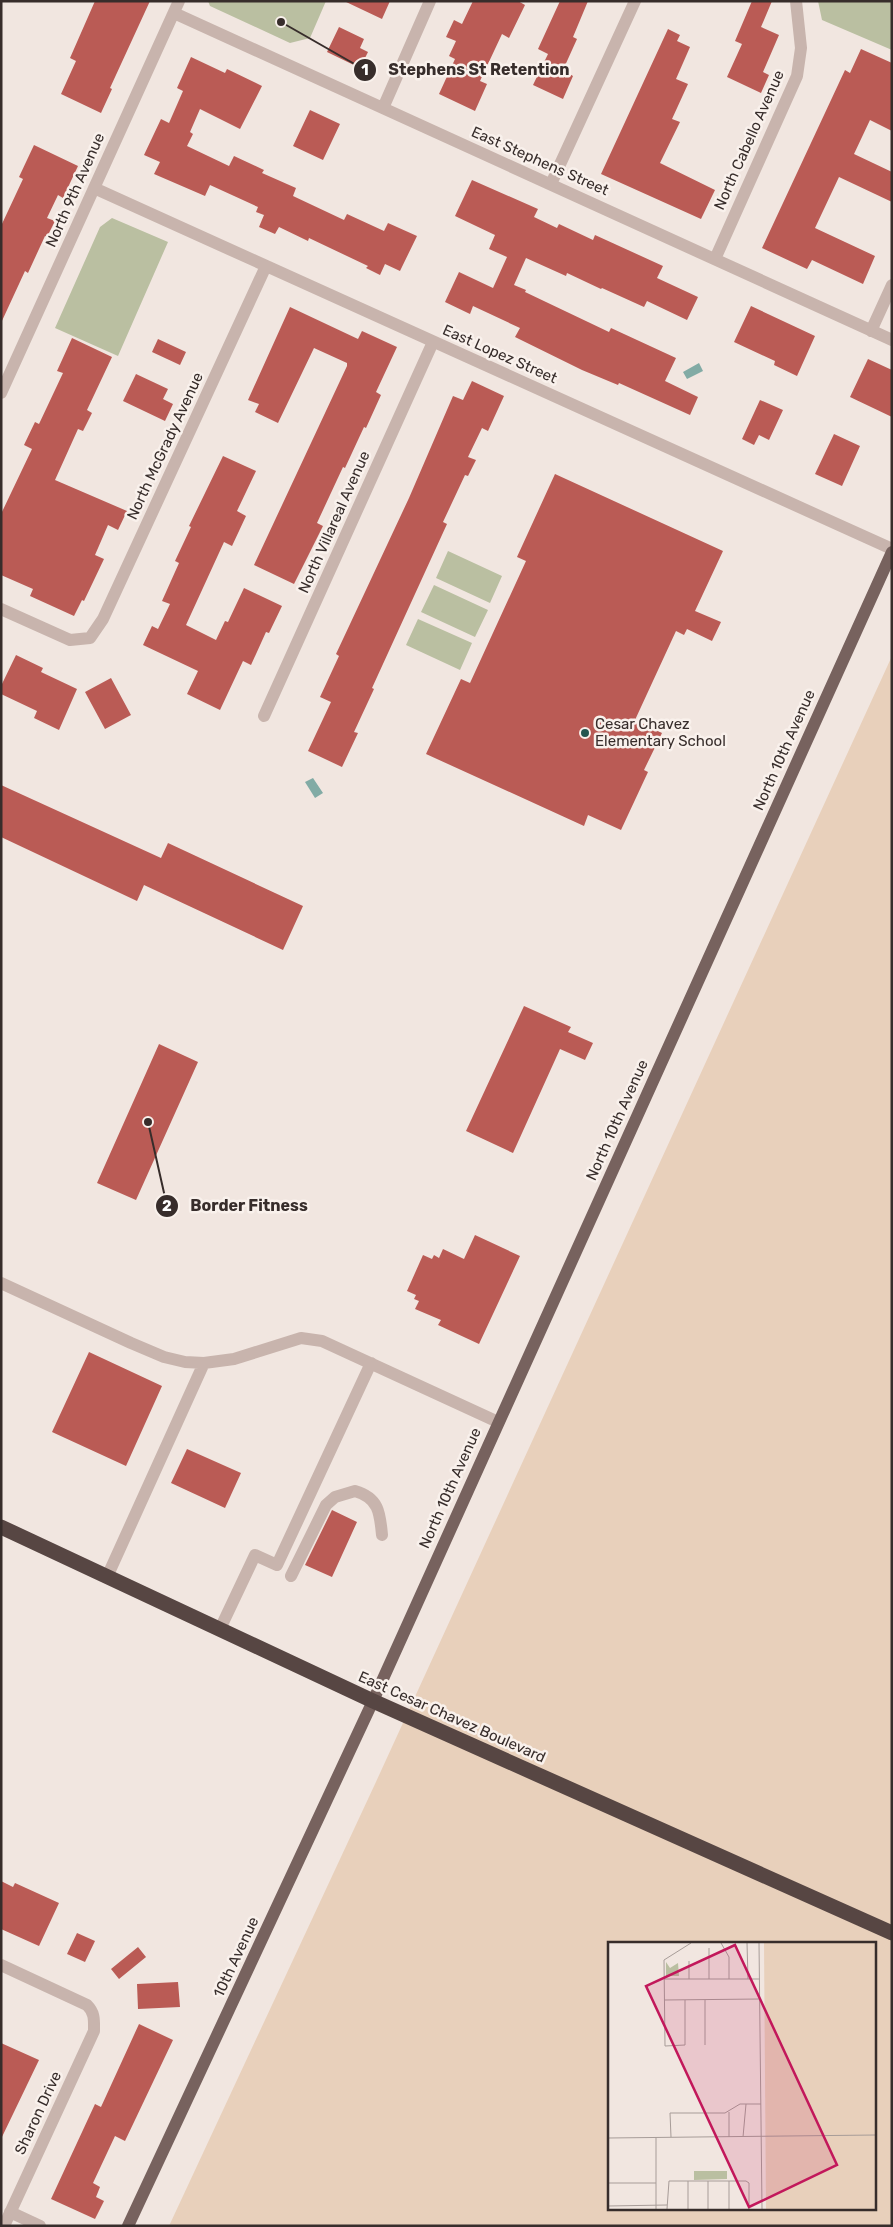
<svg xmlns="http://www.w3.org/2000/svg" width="893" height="2227" font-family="Rubik,sans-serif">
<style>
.green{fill:#babfa1}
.sand{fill:#e8d0bb;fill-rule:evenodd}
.water{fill:#82aba5}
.building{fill:#ba5b55}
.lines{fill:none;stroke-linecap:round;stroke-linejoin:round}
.minor{stroke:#c8b4ad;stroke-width:12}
.major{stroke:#77625e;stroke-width:12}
.highway{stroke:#574643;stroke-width:15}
.poi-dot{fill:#24554f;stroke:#f9f1ec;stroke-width:2}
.labels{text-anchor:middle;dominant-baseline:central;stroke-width:5;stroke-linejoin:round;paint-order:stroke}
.street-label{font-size:15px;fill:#372d2b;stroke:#f9f1ec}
.poi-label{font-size:15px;fill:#372d2b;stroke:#f9f1ec;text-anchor:start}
.inset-road{fill:none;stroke:#a79c98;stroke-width:1}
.view{fill:#c2185b;fill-opacity:0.15;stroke:#c2185b;stroke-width:2.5}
.inset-edge{fill:none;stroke:#372d2b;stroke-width:2.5}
.leader{fill:none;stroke:#372d2b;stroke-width:2}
.callout-dot{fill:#372d2b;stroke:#f9f1ec;stroke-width:2}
.mark-label{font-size:15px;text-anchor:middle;font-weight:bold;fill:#fff}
.callout-label{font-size:16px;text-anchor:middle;font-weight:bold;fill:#372d2b;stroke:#f9f1ec;stroke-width:5;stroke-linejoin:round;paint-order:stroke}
</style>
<rect width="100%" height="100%" fill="#f1e6e0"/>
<path class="green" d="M208,1H326L310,38L290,43L210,6Z
M818,1H892V50L822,20Z
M112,218L168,242L118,356L55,328L100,227Z
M448,551L502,576L490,603L436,578Z
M434,585L488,610L475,637L421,612Z
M418,619L472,643L460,670L406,645Z"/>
<path class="sand" d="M892,656V2226H169L375,1784ZM609,1943H874V2208H609Z"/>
<path class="water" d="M699,363L703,371L687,379L683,372Z
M313,778L323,793L315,798L305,782Z"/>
<path class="building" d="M95,1H150L110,88L112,89L101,113L61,94L76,61L70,58Z
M344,1H390L382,19Z
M473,1H518L525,5L509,38L502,34L480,81L487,84L475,111L439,94L455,59L449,56L456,41L446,37L454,20L462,24Z
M560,1H588L573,37L577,39L563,70L573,76L563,99L533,85L548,54L538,49Z
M752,1H772L761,27L779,35L763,72L769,75L761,93L727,77L742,44L735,41Z
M339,27L364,39L360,48L368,52L360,68L327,52Z
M668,29L680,35L677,41L690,47L676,79L688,84L672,119L680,122L660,163L715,190L701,219L601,174Z
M861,49L892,63V131L870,120L854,154L892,172V202L839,177L815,228L875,256L863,284L812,260L807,269L762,248L845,70L850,73Z
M191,57L225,73L227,69L262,86L240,129L200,109L190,132L193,134L187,146L229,166L234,156L264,170L262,173L296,188L293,196L344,220L347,214L384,231L388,223L417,236L400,271L385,264L380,275L366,268L368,266L309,238L308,241L279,227L275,234L259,227L264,215L256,212L258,207L210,185L205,196L154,174L160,162L144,155L161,119L169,123L183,91L177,88Z
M310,110L340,124L323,160L293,146Z
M34,145L78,166L63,198L58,195L47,218L55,221L47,237L45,236L28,273L25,271L1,323V226L23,179L19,177Z
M472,180L538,209L534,217L557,228L559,224L593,240L595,235L663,266L657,278L698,297L687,320L647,301L644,307L602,288L601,289L567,273L566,276L526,258L514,285L526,290L525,292L609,332L611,328L676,358L665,381L698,397L690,415L619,383L618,385L582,370L515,337L520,328L473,306L470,314L445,302L459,272L493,288L507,257L489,249L495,235L455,216Z
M751,306L815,336L797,376L774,365L775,361L734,342Z
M290,307L358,339L362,331L397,347L376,392L381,395L366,428L364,427L345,468L343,467L317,523L323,526L294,584L254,565L347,366V363L314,348L278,423L255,412L259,404L248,400Z
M72,338L112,357L87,410L92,413L83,431L78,429L55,480L127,511L118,530L108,525L95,555L104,559L84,601L82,600L74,616L30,596L33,589L1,575V514L32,449L24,445L35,422L39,424L63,373L57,371Z
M158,339L186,352L180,365L152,352Z
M868,359L892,370V417L850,397Z
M136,374L168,389L163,399L173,404L165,421L123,401Z
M472,381L504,396L488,431L482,428L468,457L476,460L468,476L465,475L443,522L447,524L372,688L374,689L354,732L358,733L342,767L308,751L331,702L320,697L339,656L336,654L409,498L453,396L463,400Z
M760,400L783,410L769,440L759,435L754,445L742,439Z
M834,434L860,446L842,486L815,474Z
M223,456L256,471L237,511L246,516L232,546L224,542L186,625L216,640L225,621L228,622L244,588L282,606L269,633L266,632L251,665L243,661L220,710L187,694L198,671L143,645L152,626L158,629L170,604L162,601L179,563L175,561L191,527L189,526Z
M555,474L723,551L695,611L721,622L712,641L687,629L684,635L676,631L635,720L662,733L644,770L648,772L621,830L588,815L584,826L426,754L461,679L470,683L526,561L517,557Z
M16,655L43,668L41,672L77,689L59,730L34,718L37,711L1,694V686Z
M111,678L131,715L105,729L85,692Z
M1,785L161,858L168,843L303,906L283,950L144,885L137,901L1,837Z
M524,1006L571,1027L568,1032L593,1043L585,1060L560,1049L513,1153L466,1131Z
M159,1044L198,1062L136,1200L97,1183Z
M475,1235L520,1256L479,1344L438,1325L441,1320L415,1309L419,1301L414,1299L416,1295L407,1291L423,1255L432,1259L434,1255L439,1258L443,1249L464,1259Z
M89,1352L162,1386L126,1466L52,1432Z
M187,1449L241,1473L225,1508L171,1483Z
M332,1510L357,1522L332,1577L305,1565Z
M1,1881L13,1887L15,1883L59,1903L39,1946L1,1929Z
M77,1933L95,1941L85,1962L67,1954Z
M138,1947L146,1957L119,1979L111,1969Z
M178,1982L180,2007L138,2009L137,1984Z
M139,2024L173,2040L125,2141L115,2136L93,2183L100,2187L96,2197L104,2201L95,2219L51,2199L95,2104L101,2107Z
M1,2043L39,2060L1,2139Z"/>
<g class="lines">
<path class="minor" d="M174,13L892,340
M383,108L430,1
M551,184L635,1
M94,188L892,549
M715,259L797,76L801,48L796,1
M871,331L892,285
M1,393L179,1
M1,609L70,640L90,638L103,619L266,266
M264,716L433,342
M1,1283L131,1343L164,1357L185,1362L204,1363L234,1359L301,1338L322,1341L498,1422
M291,1576L326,1505L335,1497L355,1491C379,1498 380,1513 382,1535
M107,1577L204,1363
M220,1629L255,1555L277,1565L371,1363
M1,1965L87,2005C95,2013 94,2020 94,2031L4,2226
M10,2212L40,2226"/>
<path class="major" d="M128,2226L373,1701L892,552"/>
<path class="highway" d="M1,1527L373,1701L892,1933"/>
</g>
<circle class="poi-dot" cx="585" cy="733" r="5"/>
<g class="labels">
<g class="street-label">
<text transform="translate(749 140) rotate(-66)">North Cabello Avenue</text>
<text transform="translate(540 161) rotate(24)">East Stephens Street</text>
<text transform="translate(75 190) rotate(-66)">North 9th Avenue</text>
<text transform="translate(500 354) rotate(24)">East Lopez Street</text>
<text transform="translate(165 446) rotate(-65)">North McGrady Avenue</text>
<text transform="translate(334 522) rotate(-66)">North Villareal Avenue</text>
<text transform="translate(784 750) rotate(-66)">North 10th Avenue</text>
<text transform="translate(617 1120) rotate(-66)">North 10th Avenue</text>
<text transform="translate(450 1488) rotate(-66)">North 10th Avenue</text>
<text transform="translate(452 1717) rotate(24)">East Cesar Chavez Boulevard</text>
<text transform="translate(236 1957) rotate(-65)">10th Avenue</text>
<text transform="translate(38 2113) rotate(-65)">Sharon Drive</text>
</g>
<g class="poi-label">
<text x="595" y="724">Cesar Chavez<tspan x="595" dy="17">Elementary School</tspan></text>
</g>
</g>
<g transform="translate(608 1942)">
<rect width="268" height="268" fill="#f1e6e0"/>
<path d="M58,20L62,26L70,21L71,34H58ZM86,229H119V237L86,238Z" fill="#babfa1"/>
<path d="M156,1H267V267H158Z" fill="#e8d0bb"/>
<path class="inset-road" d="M113,1L121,15V37M139,1L140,37M151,1L154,267M101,6V37M81,19V37M56,37H152M56,58L152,57M77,58V103L57,104L56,18L83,1M97,58V103M121,170V195M48,195V267M63,195L62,171H117L132,162H153M135,195L138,162M0,196L268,193M100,239V267M121,239V267M0,241H48M0,264L59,263M59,267L61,239H138L141,241V267M80,267V239"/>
<path class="view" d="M127,3L229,223L141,265L38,44Z"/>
<rect width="268" height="268" class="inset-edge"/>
</g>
<path class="leader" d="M281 22L365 70M148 1122L167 1206"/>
<g class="callout-dot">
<circle cx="281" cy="22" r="5"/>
<circle cx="148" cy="1122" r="5"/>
<circle cx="365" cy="70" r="12"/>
<circle cx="167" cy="1206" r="12"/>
</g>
<g class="mark-label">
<text x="365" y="75">1</text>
<text x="167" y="1211">2</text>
</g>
<g class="callout-label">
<text x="479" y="75">Stephens St Retention</text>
<text x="249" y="1211">Border Fitness</text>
</g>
<rect width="893" height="2227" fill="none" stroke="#372d2b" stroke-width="5"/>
</svg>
